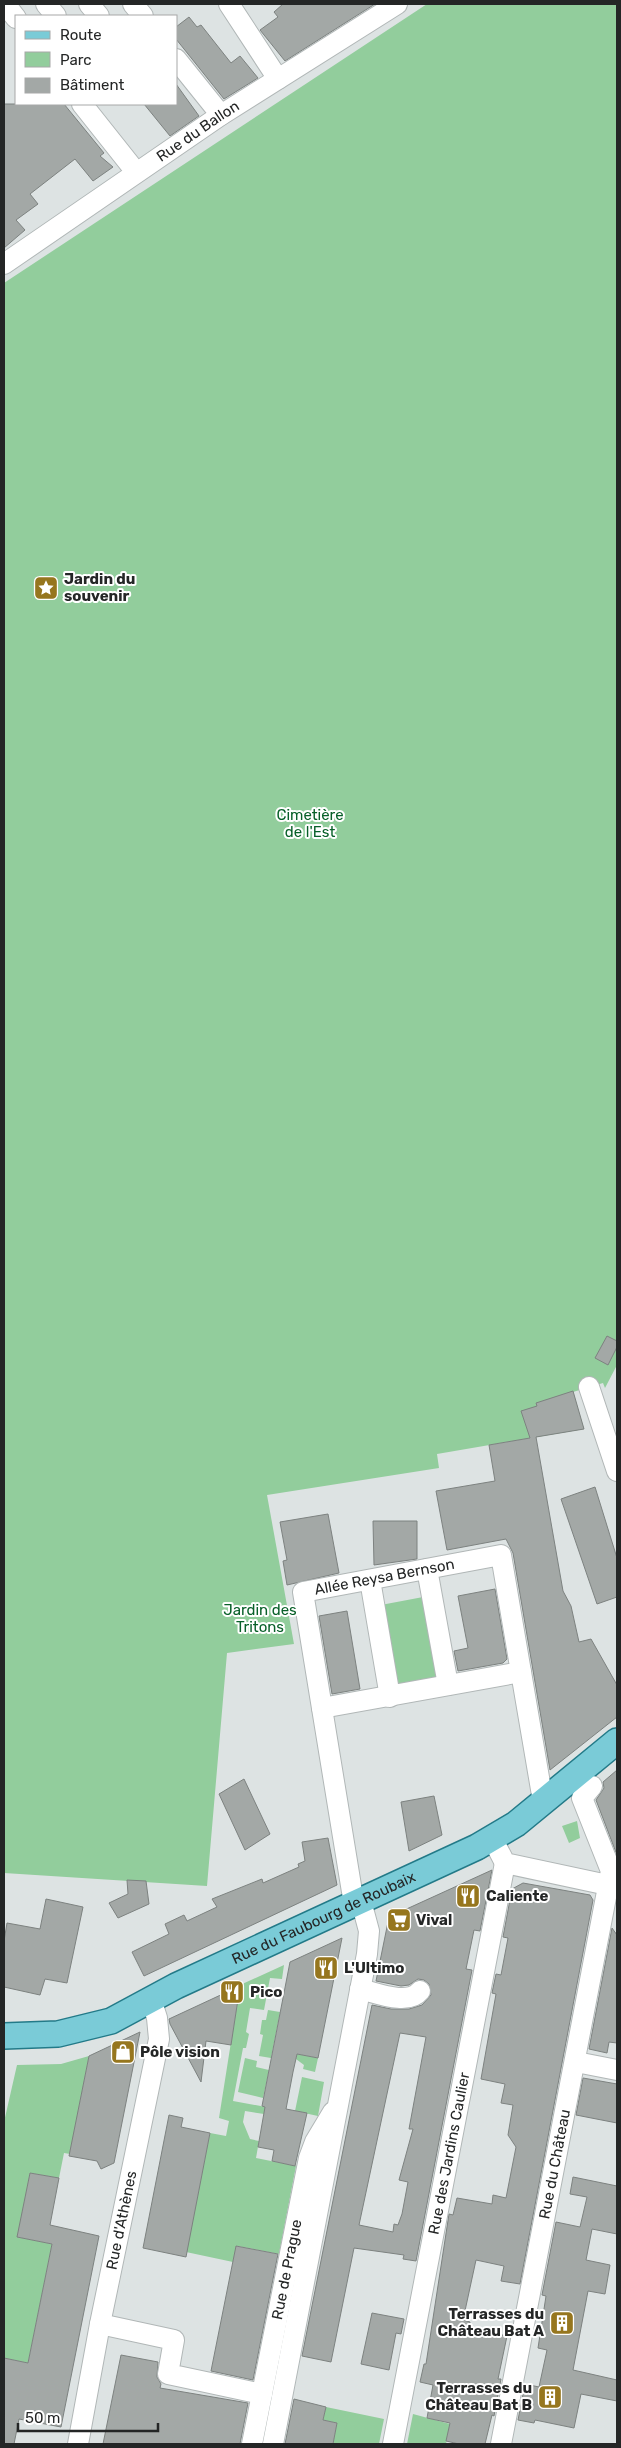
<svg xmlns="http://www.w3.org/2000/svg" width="621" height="2448" font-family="Rubik,sans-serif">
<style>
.green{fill:#92cd9c}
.building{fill:#a3a8a6;stroke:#7d8280;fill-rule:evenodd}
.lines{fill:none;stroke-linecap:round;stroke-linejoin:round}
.minor-casing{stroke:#b1b7b7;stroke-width:22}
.major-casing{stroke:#237a88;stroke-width:28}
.minor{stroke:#fff;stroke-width:20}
.major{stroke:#7acbd7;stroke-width:25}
.labels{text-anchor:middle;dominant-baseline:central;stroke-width:4;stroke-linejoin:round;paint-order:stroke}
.street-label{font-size:15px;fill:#242626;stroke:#fff}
.poi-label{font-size:15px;font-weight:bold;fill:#242626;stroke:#fff;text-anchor:start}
.park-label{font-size:15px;fill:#086029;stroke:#fff}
</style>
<rect width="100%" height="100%" fill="#dde3e3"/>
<path class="green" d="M427,4H617V1365L605,1388L603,1383L573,1392L584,1429L437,1454L439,1468L267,1495L294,1644L227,1653L207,1886L4,1873V283Z
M439,1594L454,1682L382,1694L365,1608Z
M577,1821L580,1838L569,1843L562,1826Z
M284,1965L282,1979L270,1978L264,2010L250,2008L246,2032L249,2034L246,2048H243L233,2101L266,2107L264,2114L245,2111L243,2122L250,2139L259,2141L256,2158L296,2166L279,2254L237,2246L233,2262L186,2252L210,2133L226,2136L229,2121L219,2118L240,1985Z
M268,2010L280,2012L271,2058L259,2056L263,2035L260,2034L262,2020H266Z
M297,2054L318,2058L315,2072L303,2069L304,2065L296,2059Z
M89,2056L70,2154L64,2153L59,2178L30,2173L18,2237L52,2244L28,2363L4,2358V2122L17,2065L61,2064Z
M245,2058L257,2061L256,2067L269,2070L263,2098L238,2092Z
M302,2077L324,2082L318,2116L295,2111Z
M326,2407L384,2419L379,2444H333L337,2423L323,2420Z
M413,2414L450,2424L446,2444H407Z"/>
<path class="building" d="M283,4H375L285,61L260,30L278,17L274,12Z
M189,17L197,27L201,25L231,63L240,56L258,78L224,99L176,39V27Z
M176,84L199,116L170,136L144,104H176Z
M4,104H64L104,153L100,156L113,167L93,181L75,159L30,194L38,204L16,220L25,230L4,248Z
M607,1336L617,1341V1347L608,1365L595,1358Z
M573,1391L584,1429L536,1437L563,1591L571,1606L579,1642L591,1639L617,1685V1717L550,1770L513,1553L506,1539L447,1550L436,1491L495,1481L489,1445L530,1438L521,1411L537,1406L536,1403Z
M595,1487L617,1558V1597L597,1604L561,1499Z
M328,1514L339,1573L287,1585L283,1561L287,1560L280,1522Z
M373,1521H417V1559L374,1565Z
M495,1589L507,1659L503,1663L458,1671L454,1651L468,1648L458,1596Z
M347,1611L360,1689L332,1694L319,1616Z
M617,1770V1855L596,1800L604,1788L603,1782Z
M244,1779L270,1834L245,1850L219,1794Z
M434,1796L442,1835L409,1851L401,1802Z
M328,1838L337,1885L144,1976L132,1952L169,1934L165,1924L184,1915L187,1921L217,1907L212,1899L262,1879L263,1883L299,1867L298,1864L305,1861L302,1842Z
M492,1870L480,1931L474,1930L466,1969L472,1970L416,2261L403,2259L404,2255L354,2248L331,2362L302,2356L372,2005L391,2009H409L422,2005L431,1995L429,1984L424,1980L418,1979L409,1985L401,1986L376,1981L389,1917ZM400,2033L426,2037L409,2129H413L399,2180L408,2182L402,2214L398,2225L394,2224L393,2232L359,2225Z
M127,1880L146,1881L149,1904L118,1918L109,1903L128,1894Z
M523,1883L590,1895L593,1900L520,2284L501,2281L504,2266L476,2260L463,2320L470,2322L469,2328L507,2336L498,2379H501L494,2416L492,2415L485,2444H459L446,2441L450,2423L427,2418L433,2385L420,2382L424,2364H426L449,2214L453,2215L457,2198L492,2204L493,2195L506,2198L516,2147L508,2135L513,2105L501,2103L505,2084L481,2079L496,1994L492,1993L496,1974L501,1975L508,1938L503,1937L512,1889Z
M46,1899L83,1907L67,1983L45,1979L40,1995L4,1987V1941L7,1923L40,1929Z
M612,1928L617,1935V2043L609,2042L607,2053L589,2049Z
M342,1938L318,2058L297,2054L293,2072L286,2109L307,2113L295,2166L272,2161L274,2150L258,2147L265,2107L262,2106L290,1962Z
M240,1986L231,2045L206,2041L201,2082L170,2024L169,2019Z
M140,2032L114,2163L101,2169L97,2161L69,2156L89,2056Z
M583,2078L617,2084V2123L576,2115Z
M169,2115L183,2118L181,2127L210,2133L186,2257L143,2248Z
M30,2173L59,2178L50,2225L99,2236L61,2427L19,2419L14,2444H4V2358L28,2363L52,2244L17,2237Z
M573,2177L617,2186V2234L592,2229L586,2260L610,2265L605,2294L588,2291L573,2370L617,2380V2401L581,2394L574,2428L535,2420L534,2423L518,2420L525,2384L539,2387L547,2350L538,2348L546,2296L542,2295L556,2222L580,2227L587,2197L570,2194Z
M236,2246L278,2254L253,2380L211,2371Z
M372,2313L404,2319L401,2334L396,2333L389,2370L361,2364Z
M121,2355L158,2362L157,2377L161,2384L160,2388L248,2403L240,2444H103Z
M294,2399L326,2407L323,2420L337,2423L333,2444H285Z"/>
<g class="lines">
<defs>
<g id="minor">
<path d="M5,4L16,18"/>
<path d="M46,4L56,16"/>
<path d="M89,4L99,16"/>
<path d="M133,4L143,16"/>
<path d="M229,4L278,79"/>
<path d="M176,59L221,115"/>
<path d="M82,104L136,172"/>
<path id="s1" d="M4,264L221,115L397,4"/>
<path d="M589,1387L617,1471"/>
<path d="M427,1569L448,1685"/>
<path d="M370,1580L390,1697"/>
<path d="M322,1708L521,1672"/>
<path d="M492,1838L505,1863L617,1887"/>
<path id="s2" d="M354,1904L303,1592L501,1555L543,1801"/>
<path d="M360,1989C377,1993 408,2006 420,1991"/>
<path d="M576,2062L617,2070"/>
<path d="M100,2324L174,2340L168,2374L262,2394"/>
<path id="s3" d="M78,2444L100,2324L159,2039L157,2018L151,1999"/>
<path id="s4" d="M252,2444L309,2158L315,2142L333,2112"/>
<path d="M273,2444L367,1954L369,1931L361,1901"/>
<path id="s5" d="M393,2444L505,1863"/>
<path id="s6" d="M501,2444L611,1871L582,1798L592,1786"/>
</g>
<g id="major">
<path id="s7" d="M4,2036L58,2034L111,2021L176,1986L477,1847L516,1824L617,1741"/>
</g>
</defs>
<use href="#minor" class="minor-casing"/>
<use href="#major" class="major-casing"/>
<use href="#minor" class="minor"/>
<use href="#major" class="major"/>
</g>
<defs>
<symbol id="sight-square" viewBox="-11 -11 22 22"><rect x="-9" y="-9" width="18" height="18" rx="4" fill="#96761e" stroke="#fff"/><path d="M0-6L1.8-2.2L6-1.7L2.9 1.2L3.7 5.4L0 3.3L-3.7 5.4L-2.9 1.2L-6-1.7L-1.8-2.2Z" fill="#fff"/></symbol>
<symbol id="restaurant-square" viewBox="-11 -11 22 22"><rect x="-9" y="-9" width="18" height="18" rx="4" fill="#96761e" stroke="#fff"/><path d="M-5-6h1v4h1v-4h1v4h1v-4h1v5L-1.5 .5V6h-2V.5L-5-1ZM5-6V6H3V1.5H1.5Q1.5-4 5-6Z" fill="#fff"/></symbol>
<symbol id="supermarket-square" viewBox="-11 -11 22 22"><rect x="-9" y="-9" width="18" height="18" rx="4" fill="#96761e" stroke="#fff"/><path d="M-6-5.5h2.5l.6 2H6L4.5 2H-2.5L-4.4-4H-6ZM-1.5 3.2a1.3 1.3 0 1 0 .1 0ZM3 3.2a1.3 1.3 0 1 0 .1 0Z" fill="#fff"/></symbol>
<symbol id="shop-square" viewBox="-11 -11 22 22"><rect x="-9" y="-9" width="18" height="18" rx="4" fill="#96761e" stroke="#fff"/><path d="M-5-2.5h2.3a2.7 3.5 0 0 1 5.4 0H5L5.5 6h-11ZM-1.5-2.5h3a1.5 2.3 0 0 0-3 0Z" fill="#fff"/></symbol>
<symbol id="building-square" viewBox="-11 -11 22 22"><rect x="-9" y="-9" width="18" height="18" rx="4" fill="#96761e" stroke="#fff"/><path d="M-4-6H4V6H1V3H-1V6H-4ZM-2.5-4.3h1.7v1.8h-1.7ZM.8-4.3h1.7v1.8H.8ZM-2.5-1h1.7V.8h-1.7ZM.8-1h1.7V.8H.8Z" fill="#fff"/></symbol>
</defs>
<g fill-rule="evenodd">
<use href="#sight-square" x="32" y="574" width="28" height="28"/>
<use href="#restaurant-square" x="454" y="1882" width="28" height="28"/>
<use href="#supermarket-square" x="385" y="1906" width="28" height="28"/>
<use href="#restaurant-square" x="312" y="1954" width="28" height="28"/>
<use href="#restaurant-square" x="218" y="1978" width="28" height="28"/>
<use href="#shop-square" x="109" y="2038" width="28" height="28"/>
<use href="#building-square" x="548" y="2309" width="28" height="28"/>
<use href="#building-square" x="536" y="2383" width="28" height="28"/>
</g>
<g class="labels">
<g class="street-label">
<text stroke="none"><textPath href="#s1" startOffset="235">Rue du Ballon</textPath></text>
<text stroke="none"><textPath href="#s2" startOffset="399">Allée Reysa Bernson</textPath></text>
<text stroke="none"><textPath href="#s7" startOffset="345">Rue du Faubourg de Roubaix</textPath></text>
<text stroke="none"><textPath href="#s5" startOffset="296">Rue des Jardins Caulier</textPath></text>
<text stroke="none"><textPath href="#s6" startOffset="285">Rue du Château</textPath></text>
<text stroke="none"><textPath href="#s3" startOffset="228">Rue d'Athènes</textPath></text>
<text stroke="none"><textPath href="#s4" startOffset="178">Rue de Prague</textPath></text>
</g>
<g class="poi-label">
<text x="64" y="579">Jardin du<tspan x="64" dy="17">souvenir</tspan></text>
<text x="486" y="1896">Caliente</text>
<text x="416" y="1920">Vival</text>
<text x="344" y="1968">L'Ultimo</text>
<text x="250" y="1992">Pico</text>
<text x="140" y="2052">Pôle vision</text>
<text x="544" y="2314" text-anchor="end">Terrasses du<tspan x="544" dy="17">Château Bat A</tspan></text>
<text x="532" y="2388" text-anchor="end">Terrasses du<tspan x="532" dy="17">Château Bat B</tspan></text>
</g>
<g class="park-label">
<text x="310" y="815">Cimetière<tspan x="310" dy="17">de l'Est</tspan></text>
<text x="260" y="1610">Jardin des<tspan x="260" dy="17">Tritons</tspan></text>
</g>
</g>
<rect width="621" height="2448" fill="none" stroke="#242626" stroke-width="10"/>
<rect x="15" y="15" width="162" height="90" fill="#ffffff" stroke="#a7a8a8"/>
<rect x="25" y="31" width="25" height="8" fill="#7acbd7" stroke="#a7a8a8"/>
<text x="60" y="40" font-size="15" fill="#242626">Route</text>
<rect x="25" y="52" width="25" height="15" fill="#92cd9c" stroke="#a7a8a8"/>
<text x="60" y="65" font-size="15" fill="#242626">Parc</text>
<rect x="25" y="78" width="25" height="15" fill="#a3a8a6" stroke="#a7a8a8"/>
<text x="60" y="90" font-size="15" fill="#242626">Bâtiment</text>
<path d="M18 2423v8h140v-8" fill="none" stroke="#242626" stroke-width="2.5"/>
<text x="25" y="2423" font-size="15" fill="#242626" stroke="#ffffff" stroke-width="4" paint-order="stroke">50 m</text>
</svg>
